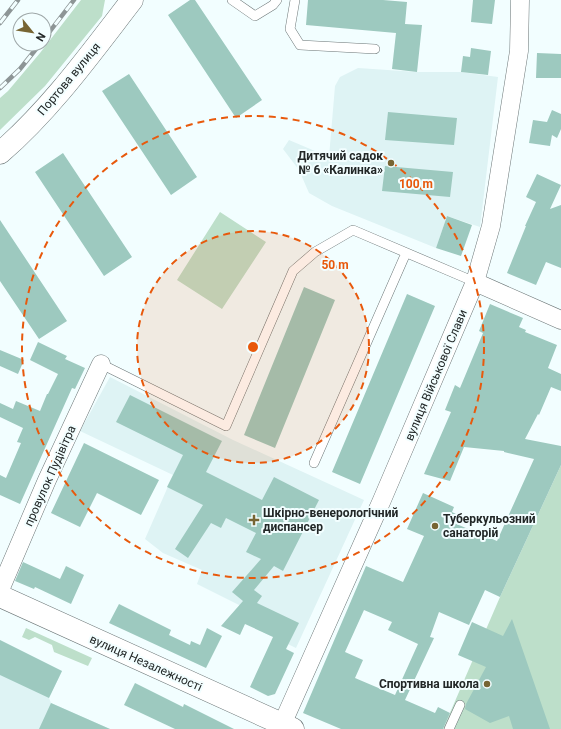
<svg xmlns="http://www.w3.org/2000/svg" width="561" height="729" font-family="Roboto,sans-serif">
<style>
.built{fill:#def3f4}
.green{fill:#bddfca}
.building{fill:#9dc9bf;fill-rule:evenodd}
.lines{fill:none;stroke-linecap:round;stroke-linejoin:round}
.service-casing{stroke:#6c7677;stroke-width:10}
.minor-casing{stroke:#6c7677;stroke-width:19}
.tertiary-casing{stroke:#6c7677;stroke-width:23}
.secondary-casing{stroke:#6c7677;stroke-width:23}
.service{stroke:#fff;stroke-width:9}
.minor{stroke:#fff;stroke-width:18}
.tertiary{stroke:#fff;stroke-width:22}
.secondary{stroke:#fff;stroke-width:22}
.rail-casing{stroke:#8d9596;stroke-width:4.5}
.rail{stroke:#f2feff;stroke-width:3;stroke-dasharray:9;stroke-linecap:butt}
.ring{fill:none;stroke:#e8590c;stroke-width:2;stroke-dasharray:7 5}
.poi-dot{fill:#776533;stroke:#f2feff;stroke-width:1.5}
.labels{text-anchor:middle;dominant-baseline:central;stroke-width:4;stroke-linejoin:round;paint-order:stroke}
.street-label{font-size:12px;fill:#222727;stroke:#f2feff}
.poi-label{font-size:12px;font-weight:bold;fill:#222727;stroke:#f2feff;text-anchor:end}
.centre{fill:#e8590c;stroke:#f2feff;stroke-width:2}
.ring-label{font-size:12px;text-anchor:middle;font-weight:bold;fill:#e8590c;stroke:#f2feff;stroke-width:4;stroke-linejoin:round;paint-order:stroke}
</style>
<rect width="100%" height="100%" fill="#f2feff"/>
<path class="built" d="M358,68L417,72H461L498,77L480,227L447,216L436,248L332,206L309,193L299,170L283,149L289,140L329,157L335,86L340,77Z
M110,377L233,440L364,500L296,648L263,632L239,605L197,584L202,570L163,553L145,539L173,475L80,431Z
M0,640L62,671L49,698L51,703L110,729H0Z"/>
<path class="green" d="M81,0H105L102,16L45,86L0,130V98L8,91L40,53Z
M220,212L266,242L222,309L177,280Z
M561,465V729H443L500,597Z
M26,628L92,658L88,666L54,652L52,645L35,637L29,640L22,637Z"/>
<path class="building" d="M190,0H195L262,100L236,118L168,15Z
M308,0H383L407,2L405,24L422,25L417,72L392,69L396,33L306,25Z
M473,0H495L492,24L471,22Z
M471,48L491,51L488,75L461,72L463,56L470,57Z
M537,53L561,54V78H536Z
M129,74L197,177L171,195L102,91Z
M552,110L561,114V129L557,138L552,135L550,146L529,143L533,120L547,122Z
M388,112L457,118L454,145L385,140Z
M63,153L132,257L104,276L35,172Z
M385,166L453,172L450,197L382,191Z
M537,174L561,185L550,209L561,205V268L546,262L536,285L507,273L526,226H525L536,202L526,197Z
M447,216L472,225L461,256L436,248Z
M0,220L67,321L39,339L0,281Z
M304,287L335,300L275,448L244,435Z
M407,294L435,306L360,484L332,472Z
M490,304L523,318L519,327L526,330L525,332L557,345L548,368L561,374V391L551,387L539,415L538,414L525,439L561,446V465L500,597L485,590L469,625L439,612L430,637L434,638L405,700L435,713L438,707L450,713L443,729H341L303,713L366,566L403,582L424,536L407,529L423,493L454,507L452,512L458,515L454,523L497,541L534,459L504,452V451L464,447L450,481L424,474L451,412L445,410L455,385L460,388L483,333L479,331ZM364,610L392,622L388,630L418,644L395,695L355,678L363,660L345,652Z
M38,342L67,356L65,359L85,368L75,389L72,388L20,504L0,495V475L6,478L21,443L17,442L23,428L0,417V403L13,409L16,401L40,411L47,394H48L58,374L30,360Z
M0,350L24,360L18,374L0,366Z
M130,395L222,441L206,472L262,500L274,477L319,500L283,571L274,566L254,590L262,596L257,603L299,623L286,649L294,653L275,694L268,696L250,687L273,637L245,624L240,635L221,626L243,601L232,592L261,559L246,552L256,533L226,518L221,528L211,523L188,558L175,549L203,505L167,487L183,455L116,422Z
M84,443L159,480L141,515L97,493L80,527L51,513Z
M23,562L60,579L66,566L84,575L71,604L35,587L34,589L15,581Z
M119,604L171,630L169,635L190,645L191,641L200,645L207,628L222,636L206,668L109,623Z
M512,619L550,729H513L509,716L490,723L465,709L466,704L486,667L458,655L472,622L503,636Z
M0,640L62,671L49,698L0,675Z
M135,683L183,707L184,704L234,729H175L124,705Z
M51,703L110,729H39Z"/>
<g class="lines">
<defs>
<path id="service" d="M232,0L255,16L273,5L277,0
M295,0L290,29L300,45L375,49
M101,364L226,426L293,271L315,252L353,230L475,282
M314,463L406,253
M449,729L460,705"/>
<path id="minor" d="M475,282L561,320
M0,590L47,480L101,364
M280,729L382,500L475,282L491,226L519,51L520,0"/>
<path id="tertiary" d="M0,596L293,729"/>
<path id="secondary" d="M0,153C51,109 91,53 132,0"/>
</defs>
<use href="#service" class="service-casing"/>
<use href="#minor" class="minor-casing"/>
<use href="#tertiary" class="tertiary-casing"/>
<use href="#secondary" class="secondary-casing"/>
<use href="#service" class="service"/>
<use href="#minor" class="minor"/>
<use href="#tertiary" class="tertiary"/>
<use href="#secondary" class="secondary"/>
<defs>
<path id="rail" d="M0,23L18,0
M44,39L74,0
M0,88L20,69L40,44"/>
</defs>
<use href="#rail" class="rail-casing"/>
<use href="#rail" class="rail"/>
</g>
<circle cx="253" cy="347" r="116" fill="#e8590c" fill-opacity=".12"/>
<g class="ring">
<circle cx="253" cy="347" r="116"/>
<circle cx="253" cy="347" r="231"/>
</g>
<g class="poi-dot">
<circle cx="391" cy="163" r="4"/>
<path d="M252 514h4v4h4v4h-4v4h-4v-4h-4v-4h4z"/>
<circle cx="435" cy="526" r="4"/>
<circle cx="487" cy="684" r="4"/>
</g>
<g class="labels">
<g class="street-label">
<text transform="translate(69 79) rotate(-50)">Портова вулиця</text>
<text transform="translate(436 375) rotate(-67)">вулиця Військової Слави</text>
<text transform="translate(50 476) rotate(-66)">провулок Пудівітра</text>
<text transform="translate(146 663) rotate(24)">вулиця Незалежності</text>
</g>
<g class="poi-label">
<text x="383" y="156">Дитячий садок<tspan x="383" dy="14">№ 6 «Калинка»</tspan></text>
<text x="263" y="513" text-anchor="start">Шкірно-венерологічний<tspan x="263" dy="14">диспансер</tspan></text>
<text x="443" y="519" text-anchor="start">Туберкульозний<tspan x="443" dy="14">санаторій</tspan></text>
<text x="479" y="684">Спортивна школа</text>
</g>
</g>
<circle cx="253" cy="347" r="6" class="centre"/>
<g class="ring-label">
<text x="416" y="188">100 m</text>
<text x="335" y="269">50 m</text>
</g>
<g transform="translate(32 32) rotate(120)"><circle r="19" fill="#f2feff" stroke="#9fa8a9"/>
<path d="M0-3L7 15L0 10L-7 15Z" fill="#776533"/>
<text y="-6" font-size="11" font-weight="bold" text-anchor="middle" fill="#222727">N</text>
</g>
</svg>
